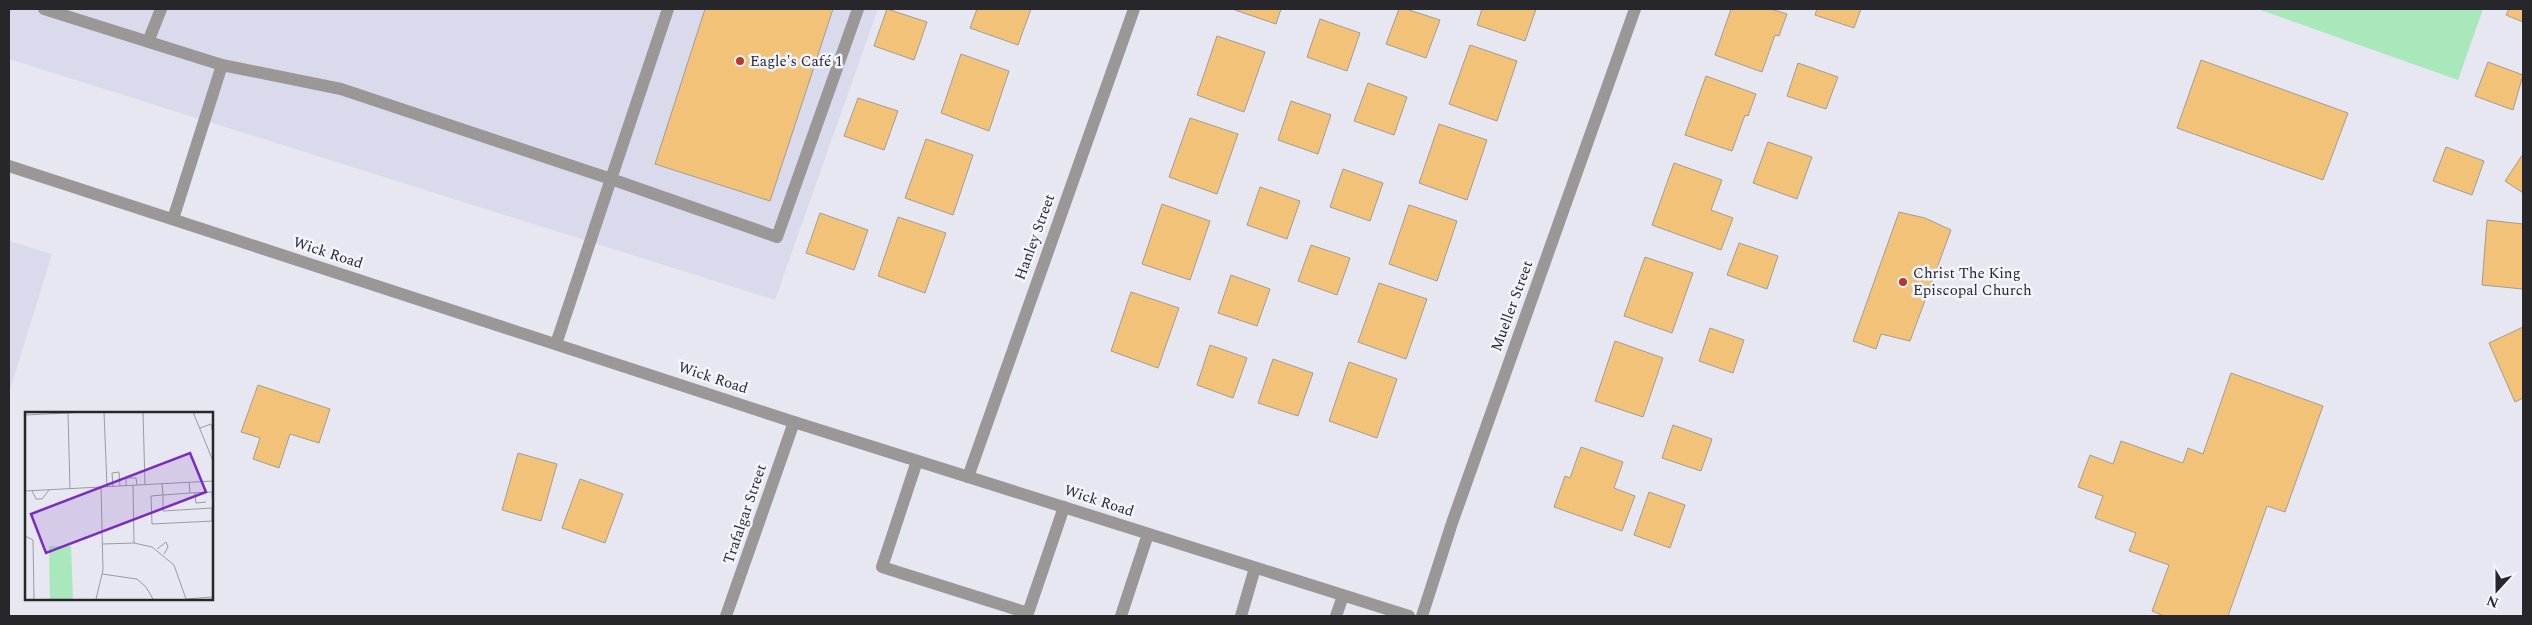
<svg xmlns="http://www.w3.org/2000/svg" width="2532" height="625" font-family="Spectral,serif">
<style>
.built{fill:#d9dbec}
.green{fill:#a9e8ba}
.building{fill:#f3c279;stroke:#a29c94}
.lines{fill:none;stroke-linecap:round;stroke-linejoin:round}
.service{stroke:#9c9797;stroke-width:12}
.minor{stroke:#9c9797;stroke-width:12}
.tertiary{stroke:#9c9797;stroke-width:12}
.poi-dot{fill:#c03327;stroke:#f4f5fe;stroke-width:2}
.labels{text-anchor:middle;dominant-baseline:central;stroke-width:5;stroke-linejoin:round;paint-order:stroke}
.poi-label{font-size:15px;fill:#27272b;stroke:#f4f5fe;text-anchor:start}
.street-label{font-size:15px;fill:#27272b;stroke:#f4f5fe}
.inset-road{fill:none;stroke:#9a9aa2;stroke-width:1}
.view{fill:#7b2cbf;fill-opacity:0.15;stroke:#7b2cbf;stroke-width:2.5}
.inset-edge{fill:none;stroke:#27272b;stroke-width:2.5}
</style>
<rect width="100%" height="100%" fill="#e6e7f1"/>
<path class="built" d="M9,9H878L775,300L9,59Z
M9,241L52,254L9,393Z"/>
<path class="green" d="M2258,9H2483L2458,80Z"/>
<path class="building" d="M705,9H833L770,201L655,164Z
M887,9L927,22L914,60L874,46Z
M977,9H1031L1018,45L970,28Z
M1232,9H1281L1276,24Z
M1399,9H1406L1440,20L1426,58L1386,44Z
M1482,9H1536L1525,41L1477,25Z
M1731,9H1771L1787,14L1779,36L1775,35L1762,72L1715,55Z
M1817,9H1861L1854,28L1815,15Z
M2509,9H2523V22L2506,15Z
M1320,19L1360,33L1347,71L1307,57Z
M1217,36L1265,52L1244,112L1197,95Z
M1470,45L1517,61L1497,121L1449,104Z
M961,54L1009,71L989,131L941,113Z
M2201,60L2348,113L2323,180L2177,128Z
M2488,62L2523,75L2513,110L2475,96Z
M1798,63L1838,77L1826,109L1787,96Z
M1706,76L1756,94L1748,116L1745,115L1732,151L1685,135Z
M1368,83L1407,97L1394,135L1354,121Z
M858,98L898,111L884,150L844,136Z
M1291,101L1331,115L1318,154L1278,140Z
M1190,118L1238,134L1217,194L1169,177Z
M1439,124L1487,140L1467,200L1419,183Z
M926,139L973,155L953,215L905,198Z
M1768,142L1812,157L1797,199L1753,183Z
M2446,147L2484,161L2472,195L2433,181Z
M2523,154V193L2505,181Z
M1674,163L1722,180L1711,210L1733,218L1721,250L1652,225Z
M1343,169L1383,183L1370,221L1330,207Z
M1260,187L1300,201L1287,239L1247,225Z
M1162,204L1210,221L1190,280L1142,264Z
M1409,205L1457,221L1437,281L1389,264Z
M1899,212L1925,218L1951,230L1910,341L1881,334L1876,349L1853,341Z
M820,213L868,230L854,270L806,253Z
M898,217L946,233L925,293L878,276Z
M2487,220L2523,224V289L2482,285Z
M1739,243L1778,256L1767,289L1727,275Z
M1311,245L1350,258L1337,295L1298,281Z
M1645,257L1693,273L1672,333L1624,316Z
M1231,275L1270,289L1257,326L1218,313Z
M1379,283L1427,299L1406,359L1358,342Z
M1131,292L1179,308L1158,368L1111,351Z
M2523,327V398L2515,402L2489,343Z
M1710,328L1744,340L1733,373L1699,361Z
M1615,341L1663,358L1643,417L1595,401Z
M1210,345L1247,358L1233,398L1197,385Z
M1273,359L1313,373L1298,416L1258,403Z
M1349,362L1397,379L1377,438L1329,421Z
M2231,373L2323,406L2285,512L2267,506L2228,616H2164L2152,611L2169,565L2129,551L2136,533L2095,518L2103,496L2078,487L2090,455L2113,464L2121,441L2183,463L2188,448L2203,454Z
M258,385L330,409L319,443L290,434L279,468L253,459L260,438L241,432Z
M1673,425L1712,439L1701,471L1662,458Z
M1581,447L1623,462L1614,488L1635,496L1622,531L1554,507L1565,476L1570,478Z
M518,453L557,464L541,521L502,510Z
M580,479L623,494L605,543L562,528Z
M1649,492L1685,505L1670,548L1634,535Z"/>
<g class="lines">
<path class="service" d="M44,9L222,65L173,219
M148,42L161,9
M222,65L341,89L611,179L668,9
M556,344L611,179L777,237L858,9
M917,461L882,567L1028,613L1064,507
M1121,616L1148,534
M1241,616L1255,568"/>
<path class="minor" d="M968,477L1134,9
M726,616L794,422
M1336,616L1343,596
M1422,616L1452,523L1635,9"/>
<path class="tertiary" d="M9,166L794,422L1409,616"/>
</g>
<g class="poi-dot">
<circle cx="740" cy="61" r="5"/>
<circle cx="1903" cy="282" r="5"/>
</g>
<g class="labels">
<g class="poi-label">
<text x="750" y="61">Eagle's Café 1</text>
<text x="1913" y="273">Christ The King<tspan x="1913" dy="17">Episcopal Church</tspan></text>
</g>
<g class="street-label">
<text transform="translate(1035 237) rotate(-70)">Hanley Street</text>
<text transform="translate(328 253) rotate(18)">Wick Road</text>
<text transform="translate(1512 306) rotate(-70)">Mueller Street</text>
<text transform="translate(713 378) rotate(18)">Wick Road</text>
<text transform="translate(1099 501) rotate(18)">Wick Road</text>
<text transform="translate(745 514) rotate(-71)">Trafalgar Street</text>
</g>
</g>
<g transform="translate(25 412)">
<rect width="188" height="188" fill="#e6e7f1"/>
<path d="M24,134H46L48,187H25Z" fill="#a9e8ba"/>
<path class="inset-road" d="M43,0L45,77M79,0L82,75M118,0L120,73M168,0L188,49M0,3L62,0M175,16L186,12L188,22M164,70L165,81L187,80L188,96M137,72L138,83L126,84L127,112L188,109M108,73L109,131M101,74V66H111L112,73M88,75L87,61L94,60L95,74M0,79L188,69M7,79L11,87H17L24,78M165,81L138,83V99L187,96V109M170,81L171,91L181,90M0,124L8,128L9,187M78,132L109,131L127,135L149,153L161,187L188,185M132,137L141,130L143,135L139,142M77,162L112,167L121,175L128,187M71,187L78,158L76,75"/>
<path class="view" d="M165,41L181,80L21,141L6,102Z"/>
<rect width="188" height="188" class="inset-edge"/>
</g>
<rect width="2532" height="625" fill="none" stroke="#27272b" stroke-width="20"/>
<g transform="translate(2497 590) rotate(201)" stroke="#f4f5fe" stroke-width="4" paint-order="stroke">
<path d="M0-4L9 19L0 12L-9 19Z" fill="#27272b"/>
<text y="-8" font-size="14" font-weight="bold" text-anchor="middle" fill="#27272b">N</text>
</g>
</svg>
